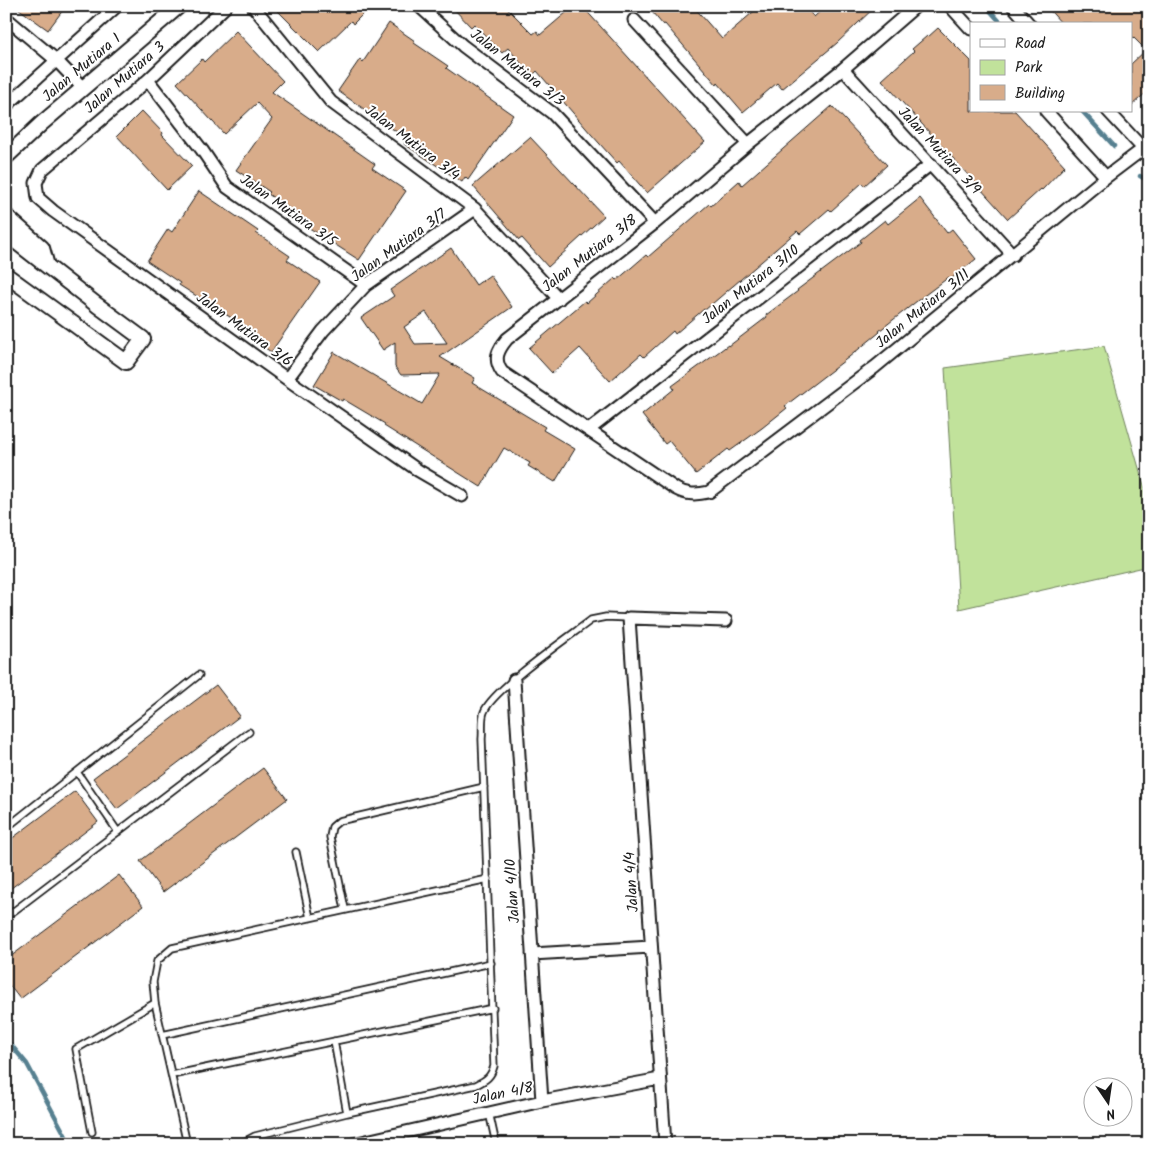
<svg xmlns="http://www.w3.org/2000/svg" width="1155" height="1150" font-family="Kalam,sans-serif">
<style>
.green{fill:#c1e29b;stroke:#6e7f5c}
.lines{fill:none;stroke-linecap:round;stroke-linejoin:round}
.stream{stroke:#568090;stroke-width:4.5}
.building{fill:#d8ac8a;stroke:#1c1c1c;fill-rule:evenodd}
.service-casing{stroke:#1c1c1c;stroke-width:9}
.minor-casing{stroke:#1c1c1c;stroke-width:15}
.tertiary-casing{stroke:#1c1c1c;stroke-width:18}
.service{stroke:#fff;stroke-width:5.5}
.minor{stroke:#fff;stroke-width:11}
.tertiary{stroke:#fff;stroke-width:14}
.labels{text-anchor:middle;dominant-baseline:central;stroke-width:4;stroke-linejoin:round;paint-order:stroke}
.street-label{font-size:15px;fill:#1c1c1c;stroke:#fff}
</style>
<rect width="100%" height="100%" fill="#fff"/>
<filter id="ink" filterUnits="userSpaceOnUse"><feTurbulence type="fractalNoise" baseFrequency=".02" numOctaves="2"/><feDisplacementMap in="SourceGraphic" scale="10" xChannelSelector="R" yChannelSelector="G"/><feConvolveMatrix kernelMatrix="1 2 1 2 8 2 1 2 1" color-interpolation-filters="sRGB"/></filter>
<g filter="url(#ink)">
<path class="green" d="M1104,346L1149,503V566L959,609L945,368Z"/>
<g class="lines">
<path class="stream" d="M986,6L1002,24
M1082,111L1114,146
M1140,176L1149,181
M6,1039L27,1064L70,1144"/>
</g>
<path class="building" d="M15,6H66L48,30Z
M273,6H371L353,24L351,21L319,52Z
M451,6H505L533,34L537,31L540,35L574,6H582L705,142L647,193L619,161L617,163L591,134L537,71L532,76L508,48L502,53L474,24L471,27Z
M647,6H693L722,39L760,6H804L814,17L826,6H876L837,43L782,89L777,83L743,112L718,83L717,85L665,24L663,25Z
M1046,6H1149V90L1131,106V64L1146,50L1131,35V24H1062Z
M389,23L415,41L414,43L448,66L446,68L513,115L468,180L465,177L462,182L404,144L407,139L338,91L360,59L363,62Z
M938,28L971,61V111H1015L1065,166L1042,190L1041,189L1008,219L882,80L914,51L912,49L927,36L928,37Z
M236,31L283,81L272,92L375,164L372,168L406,191L359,260L297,220L300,216L268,194L270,192L236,170L272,119L257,103L224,134L177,83L202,59L204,62Z
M832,106L887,165L864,186L862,183L831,211L829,209L800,234L797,231L705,310L704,309L675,334L673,331L644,357L641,354L610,381L580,348L552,373L529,348L585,301L587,303L615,278L617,280L646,255L648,257L709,204L711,206L739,181L742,185Z
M142,111L163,133L162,135L192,166L167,190L117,136Z
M530,137L604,216L548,267L522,238L519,240L473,186Z
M199,191L258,231L256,233L290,256L287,260L320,282L271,352L245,334L249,329L179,285L180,283L147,261L168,229L172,232Z
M920,198L947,233L952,229L976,259L951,279L949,277L917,301L879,331L880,332L849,357L785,406L787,408L762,428L730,451L728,449L696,474L669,441L665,444L642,415L674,389L672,386L728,345L729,346L767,317L766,315L798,291L797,290L861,242L860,240L885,220L888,224Z
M451,248L476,285L490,275L512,307L440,357L475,378L472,383L545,427L543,430L575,449L555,482L528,466L530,463L504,448L481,487L384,426L385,424L343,399L342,401L314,385L334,352L422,404L440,374L401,375L395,367V342L383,350L361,318L394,296L390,290ZM426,312L447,343L415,344L404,327Z
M216,685L240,716L117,809L93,778Z
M263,768L287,799L163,892L140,861Z
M75,791L98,822L6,892V843Z
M119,875L143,906L20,999L6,981V960Z"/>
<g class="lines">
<defs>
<path id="service" d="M77,772L118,832
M6,828L199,675
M296,852L310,918
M345,909L330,837L332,827L339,821L484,787
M6,917L249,732
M162,1035L491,963
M334,1041L347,1113
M172,1075L493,1008
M489,1112L496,1144
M92,1132L76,1049L155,1003
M187,1144L155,1003L153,982L157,961L172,948L488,879
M240,1144L255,1136L347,1113L476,1085C486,1080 491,1077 494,1066L482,739C483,731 481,719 484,712C492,690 569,637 591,620L606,617L629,618"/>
<path id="minor" d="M226,6L148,80L42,170L36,183L38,198L53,211L287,379L419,471L462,496
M253,6L331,102L475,209L559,299
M419,6L463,46L552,113L655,223
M916,6L843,69L748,144L655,223L507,339C498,350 493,359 502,372L676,489C687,495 696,495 709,492L875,367L1106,177L1143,149
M950,6L971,29
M1013,6L1029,24
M6,18L56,60L83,88
M634,20L748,144
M843,69L1013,255
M148,80L202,150L227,187L366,285
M6,106L117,6
M1046,111L1106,177
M1108,111L1148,154
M287,379L323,331L366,285L475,209
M590,429L931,164
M514,680L542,1101
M532,954L651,947
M353,1144L542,1101L660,1079
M665,1144L629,618L726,621"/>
<path id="tertiary" d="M6,157L41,124L179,6
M6,216L42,248L47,266
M6,234L97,305L143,339L126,362L6,275"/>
</defs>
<use href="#service" class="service-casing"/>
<use href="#minor" class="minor-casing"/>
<use href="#tertiary" class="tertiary-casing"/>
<use href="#service" class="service"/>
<use href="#minor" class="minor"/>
<use href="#tertiary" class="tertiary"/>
</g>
</g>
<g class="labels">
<g class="street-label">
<text transform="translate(82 68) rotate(-40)">Jalan Mutiara 1</text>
<text transform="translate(517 68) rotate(38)">Jalan Mutiara 3/3</text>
<text transform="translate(125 78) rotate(-41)">Jalan Mutiara 3</text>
<text transform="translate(412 143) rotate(37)">Jalan Mutiara 3/4</text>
<text transform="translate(939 151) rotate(47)">Jalan Mutiara 3/9</text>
<text transform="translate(288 211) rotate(35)">Jalan Mutiara 3/5</text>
<text transform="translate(399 246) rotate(-36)">Jalan Mutiara 3/7</text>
<text transform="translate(590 254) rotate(-38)">Jalan Mutiara 3/8</text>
<text transform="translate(751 285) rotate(-38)">Jalan Mutiara 3/10</text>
<text transform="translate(923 309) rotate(-39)">Jalan Mutiara 3/11</text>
<text transform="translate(244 330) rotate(36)">Jalan Mutiara 3/6</text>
<text transform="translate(632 882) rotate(-94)">Jalan 4/4</text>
<text transform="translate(513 891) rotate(-94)">Jalan 4/10</text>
<text transform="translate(503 1094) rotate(-12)">Jalan 4/8</text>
</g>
</g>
<rect width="1155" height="1150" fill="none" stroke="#fff" stroke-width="25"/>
<rect x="12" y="12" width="1130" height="1125" fill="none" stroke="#1c1c1c" stroke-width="2" filter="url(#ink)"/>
<rect x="970" y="22" width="162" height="90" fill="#ffffff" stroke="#a4a4a4"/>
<rect x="980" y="39" width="25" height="8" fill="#ffffff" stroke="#a4a4a4"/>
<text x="1015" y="48" font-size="15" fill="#1c1c1c">Road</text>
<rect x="980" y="60" width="25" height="15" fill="#c1e29b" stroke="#a4a4a4"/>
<text x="1015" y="72" font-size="15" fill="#1c1c1c">Park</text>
<rect x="980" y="85" width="25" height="15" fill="#d8ac8a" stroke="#a4a4a4"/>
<text x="1015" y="98" font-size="15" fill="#1c1c1c">Building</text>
<g transform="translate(1108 1102) rotate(167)"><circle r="24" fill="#ffffff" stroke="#a4a4a4"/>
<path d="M0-4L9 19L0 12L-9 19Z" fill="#1c1c1c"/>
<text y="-8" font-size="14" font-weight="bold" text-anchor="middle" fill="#1c1c1c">N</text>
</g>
</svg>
